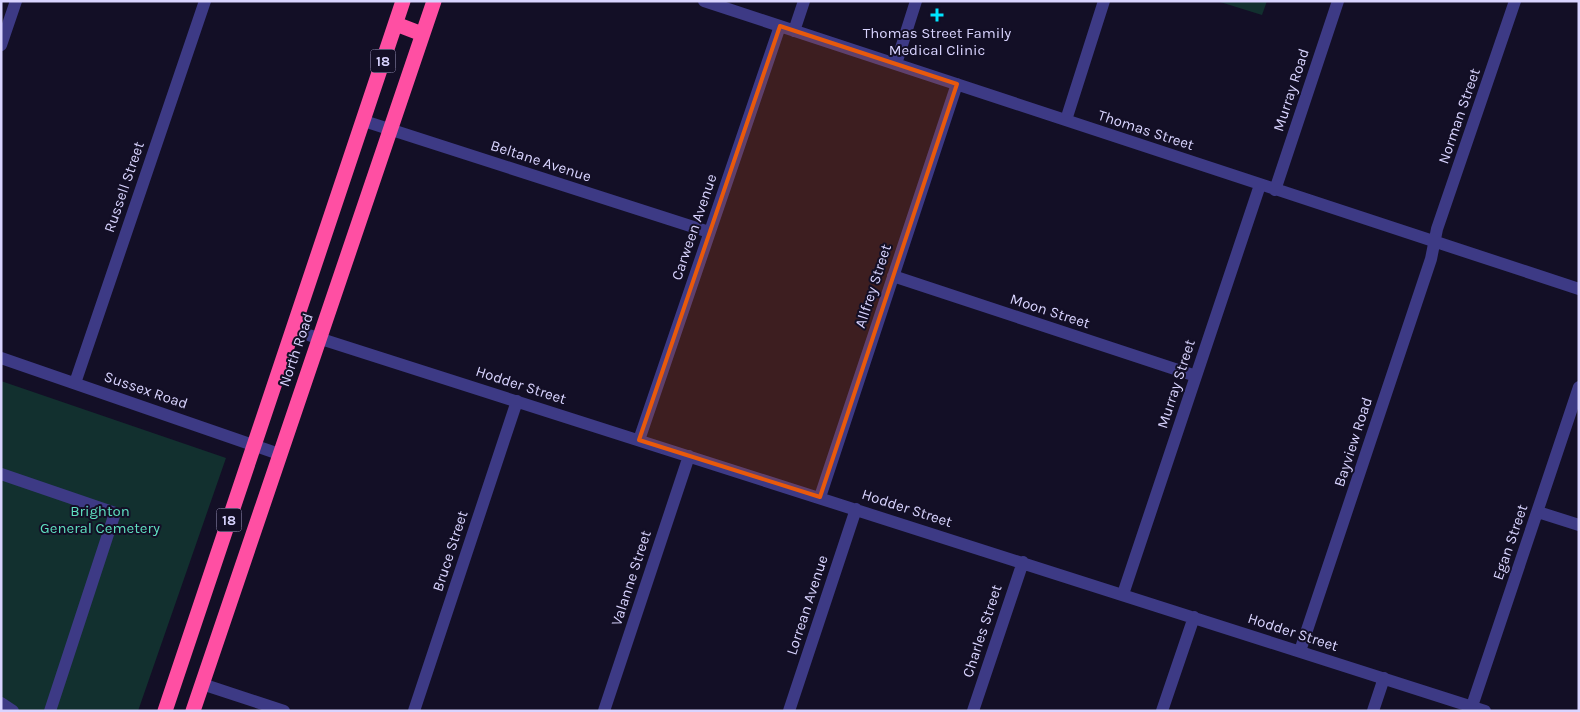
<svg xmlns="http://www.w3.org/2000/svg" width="1580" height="712" font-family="Karla,sans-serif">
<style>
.green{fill:#12302f}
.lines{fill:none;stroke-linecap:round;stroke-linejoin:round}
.minor{stroke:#3d3a85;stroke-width:12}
.highway{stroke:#ff4fa3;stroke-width:15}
.marked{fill:#e8590c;fill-opacity:0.2;stroke:#e8590c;stroke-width:4;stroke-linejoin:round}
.poi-dot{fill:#00e5ff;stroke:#130f26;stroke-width:2}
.labels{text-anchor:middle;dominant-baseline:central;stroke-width:4;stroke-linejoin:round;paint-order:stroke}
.shield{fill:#130f26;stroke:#9e99be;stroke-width:1}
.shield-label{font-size:14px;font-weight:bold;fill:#d9d4ff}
.poi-label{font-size:15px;fill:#d9d4ff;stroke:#130f26}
.street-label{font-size:15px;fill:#d9d4ff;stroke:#130f26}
.park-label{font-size:15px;fill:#5fe0c0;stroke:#130f26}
</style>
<rect width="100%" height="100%" fill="#130f26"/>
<path class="green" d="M1217,1H1267L1262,15Z
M1,381L226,458L138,711H1Z"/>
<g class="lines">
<path class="minor" d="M704,1L1579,289
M794,31L804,1
M1,45L16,1
M896,64L916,1
M1066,120L1104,1
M364,121L709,232
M1275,190L1338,1
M893,276L1196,376
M293,330L1485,711
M1,358L279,454
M75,383L205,1
M639,440L780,26
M1,474L115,513L50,711
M820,497L957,84
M1538,512L1579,525
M1123,594L1260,185
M1300,651L1431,259L1437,229L1515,1
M202,684L284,711
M1,703L13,711
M1472,706L1579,387
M414,711L517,401
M604,711L689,456
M789,711L856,509
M973,711L1023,562
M1162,711L1194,617
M1373,711L1384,678"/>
<path class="highway" d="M396,24L422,34
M165,711L403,1
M193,711L434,1"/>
</g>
<path class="marked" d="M780,26L957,84L820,497L639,440Z"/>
<path class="poi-dot" d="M934.5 7.5h5v5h5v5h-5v5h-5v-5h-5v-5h5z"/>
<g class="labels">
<g class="shield">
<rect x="370.5" y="49.5" width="25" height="23" rx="4"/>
<rect x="216.5" y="508.5" width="25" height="23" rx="4"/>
</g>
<g class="shield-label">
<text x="383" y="61">18</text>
<text x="229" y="520">18</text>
</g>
<g class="poi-label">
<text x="937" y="33">Thomas Street Family<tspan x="937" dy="17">Medical Clinic</tspan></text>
</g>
<g class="street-label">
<text transform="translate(1291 90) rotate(-72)">Murray Road</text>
<text transform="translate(1459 116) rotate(-71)">Norman Street</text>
<text transform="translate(1146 130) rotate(18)">Thomas Street</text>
<text transform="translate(541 161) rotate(18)">Beltane Avenue</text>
<text transform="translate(124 187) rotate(-71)">Russell Street</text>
<text transform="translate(694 227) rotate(-71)">Carween Avenue</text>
<text transform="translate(873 286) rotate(-72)">Allfrey Street</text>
<text transform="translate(1050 311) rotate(18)">Moon Street</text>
<text transform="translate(296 350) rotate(-71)">North Road</text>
<text transform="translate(1176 384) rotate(-72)">Murray Street</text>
<text transform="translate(521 385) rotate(18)">Hodder Street</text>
<text transform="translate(146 390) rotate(19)">Sussex Road</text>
<text transform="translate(1353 442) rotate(-72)">Bayview Road</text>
<text transform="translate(907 508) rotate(18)">Hodder Street</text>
<text transform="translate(1510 542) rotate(-71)">Egan Street</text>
<text transform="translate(450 551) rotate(-72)">Bruce Street</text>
<text transform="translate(631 578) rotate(-72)">Valanne Street</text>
<text transform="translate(807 605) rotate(-72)">Lorrean Avenue</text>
<text transform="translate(982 631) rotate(-72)">Charles Street</text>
<text transform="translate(1293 632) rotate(18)">Hodder Street</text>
</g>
<g class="park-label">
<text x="100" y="511">Brighton<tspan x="100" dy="17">General Cemetery</tspan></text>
</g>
</g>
<rect width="1580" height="712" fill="none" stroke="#d9d4ff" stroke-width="5"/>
</svg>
